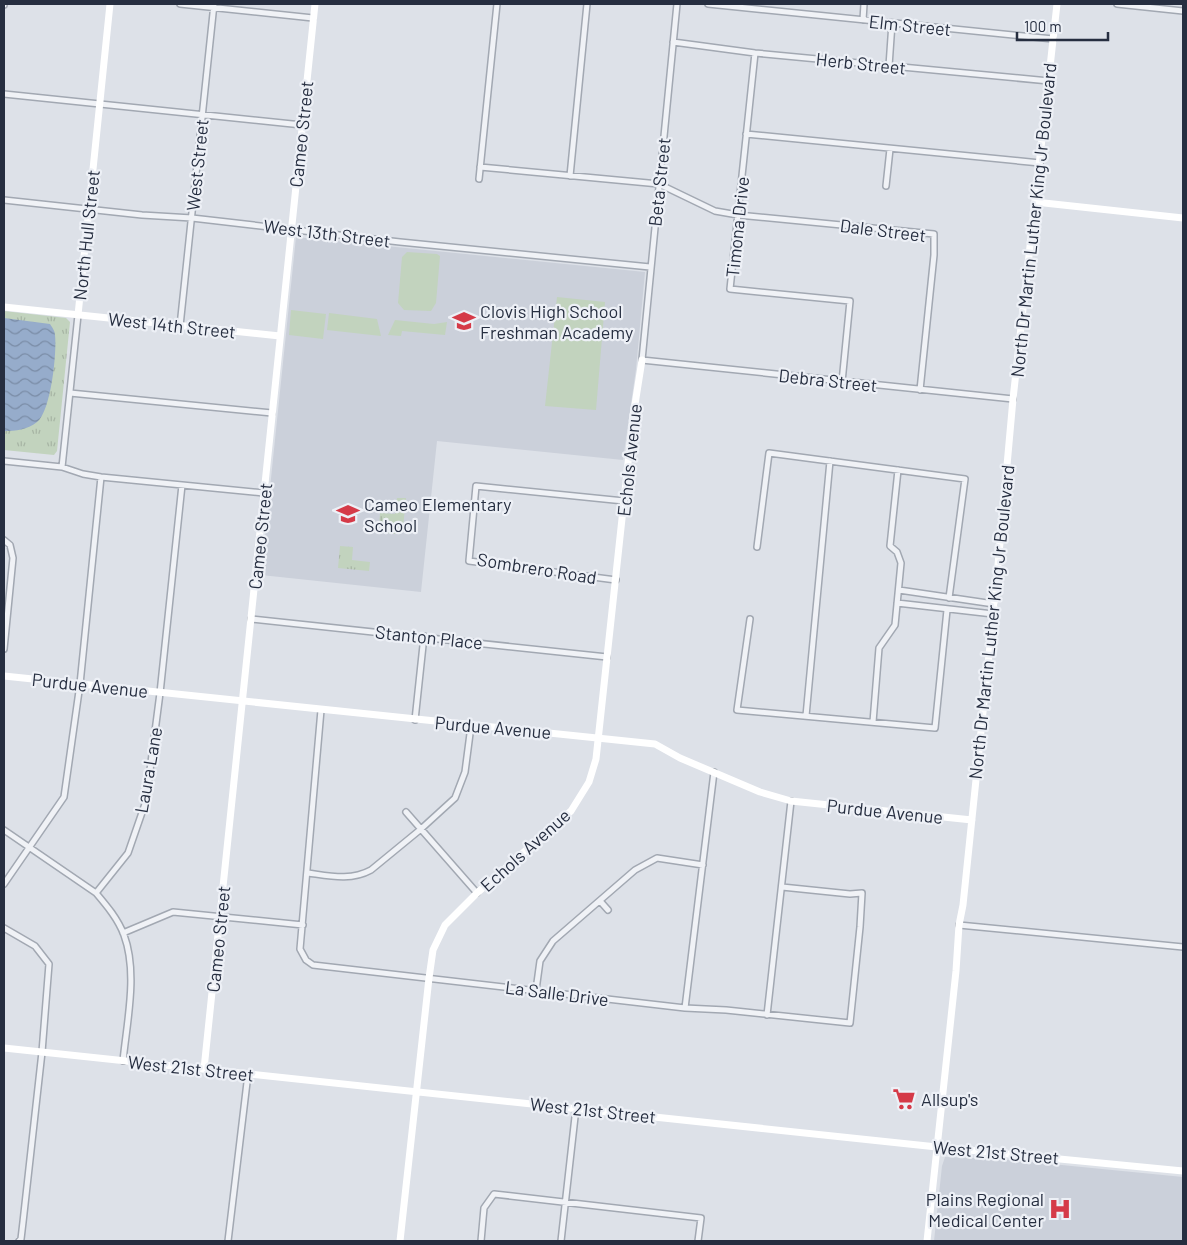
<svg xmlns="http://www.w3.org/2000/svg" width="1187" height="1245" font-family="Barlow,sans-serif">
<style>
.built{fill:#cbd0da}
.grass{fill:#c2d3be}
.park{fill:url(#park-tufts)}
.water{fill:url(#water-waves)}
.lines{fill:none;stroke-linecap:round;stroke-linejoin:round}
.street-casing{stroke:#a2a8b2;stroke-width:8}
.street{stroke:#f0f2f6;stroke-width:5}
.secondary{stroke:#fff;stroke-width:7}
.labels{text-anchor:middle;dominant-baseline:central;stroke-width:4.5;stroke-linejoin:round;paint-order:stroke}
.street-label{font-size:18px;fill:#262e40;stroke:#edf0f6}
.poi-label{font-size:18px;fill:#262e40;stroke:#edf0f6;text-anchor:start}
</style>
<defs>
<pattern id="park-tufts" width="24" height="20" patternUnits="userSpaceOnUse" patternTransform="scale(1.25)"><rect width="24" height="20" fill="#c2d3be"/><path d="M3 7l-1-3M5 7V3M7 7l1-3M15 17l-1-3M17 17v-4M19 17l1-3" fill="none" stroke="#a7b5a4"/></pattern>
<pattern id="water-waves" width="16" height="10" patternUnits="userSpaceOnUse" patternTransform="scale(1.25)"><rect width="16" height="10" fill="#96accb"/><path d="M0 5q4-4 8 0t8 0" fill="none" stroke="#7a8ca6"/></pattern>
</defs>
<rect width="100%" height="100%" fill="#dde1e8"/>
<path class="built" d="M296,237L645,272L636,369L623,460L437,441L421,592L261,575Z
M945,1157L1001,1159L1183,1177V1241H934L942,1166Z"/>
<path class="grass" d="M407,252L437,254L440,256L436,303L431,311L404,310L398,303L402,257Z
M557,297L605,302L596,410L545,406Z
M291,310L326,314L323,339L289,335Z
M329,313L377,319L381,336L327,330Z
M395,320L434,324L447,322L445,335L402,331L401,336L388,335Z"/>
<path class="park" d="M4,311L66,318L70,322L57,451L54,455L4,450Z
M397,498H406L403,528L395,534L386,533L379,525L380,513L395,514Z
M340,546L353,547L352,560L370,562L369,571L338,568Z"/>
<path class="water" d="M4,318L50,324C52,327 55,331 55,335C57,352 51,411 37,422C27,430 16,431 4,431Z"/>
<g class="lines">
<defs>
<path id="street" d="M180,4L313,18
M677,4L642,360L1013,399
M708,4L1053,39
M1117,4L1183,11
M4,5V4
M863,20L864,4
M673,42L755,53L1049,81
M755,53L730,289L850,301L842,382
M889,66L892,23
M4,94L302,125
M746,134L1040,163
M480,167L659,184L715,211L738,215L934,234V255L920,390
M570,176L587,4
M479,179L497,4
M886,186L890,149
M4,200L142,215L192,218L400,242L650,267
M180,326L214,4
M70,393L272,413
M4,461L62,467L83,474L101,477L264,493
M62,467L78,315
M4,540L10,545L13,558L4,649
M757,547L769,453L965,479L949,598
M616,580L469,561L476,486L624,501
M899,590L994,604
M897,603L993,614
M251,619L607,657
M750,619L737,710L935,728L947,610
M321,710L300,949L306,960L313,965L685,1008L726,1010L850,1023L860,927L862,893L850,894L782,887
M806,716L830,461
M415,720L424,636
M873,722L879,648L895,625L901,563L897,552L890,546L898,470
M406,812L477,893
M4,830L96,893C107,906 118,919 124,935C138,973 127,1021 123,1061
M308,873C330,876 351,881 371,870L421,829L455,798L465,772L471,726
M4,884L64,797L80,684L101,477
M96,893L128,853L146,801L160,693L182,485
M600,901L608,910
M959,925L1183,947
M4,928L35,946L49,964L42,1052L23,1222L21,1239L19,1241
M123,933L173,912L303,925
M536,990L540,961L553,941L635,870L657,858L703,865
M685,1008L714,772
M767,1015L791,801
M228,1241L248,1074
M481,1241L484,1208L494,1194L701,1218L698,1241
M561,1241L576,1108"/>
</defs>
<use href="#street" class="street-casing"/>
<use href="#street" class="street"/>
<path class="secondary" d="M1035,202L1183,218
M4,307L280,336
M78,315L110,4
M4,676L655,744L680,758L760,792L791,801L972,820
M4,1048L937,1147L1183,1171
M204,1069L315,4
M400,1241L429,978L433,950L445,925L477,893L571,811L589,782L596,759L633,417L642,360
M927,1241L956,971L959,925L963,905L996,587L1013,399L1057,4"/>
</g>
<defs>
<symbol id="school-bare" viewBox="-9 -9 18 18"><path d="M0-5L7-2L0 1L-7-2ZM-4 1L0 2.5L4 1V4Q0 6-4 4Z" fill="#d53a48" stroke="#edf0f6" stroke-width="2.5" paint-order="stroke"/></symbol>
<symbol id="supermarket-bare" viewBox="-9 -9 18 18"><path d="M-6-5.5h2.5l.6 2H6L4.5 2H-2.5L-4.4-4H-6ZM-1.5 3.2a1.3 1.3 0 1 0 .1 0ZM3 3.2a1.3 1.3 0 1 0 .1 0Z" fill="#d53a48" stroke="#edf0f6" stroke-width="2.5" paint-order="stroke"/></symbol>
<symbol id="hospital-bare" viewBox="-9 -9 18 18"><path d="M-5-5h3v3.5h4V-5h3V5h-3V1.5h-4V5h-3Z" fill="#d53a48" stroke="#edf0f6" stroke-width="2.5" paint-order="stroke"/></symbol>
</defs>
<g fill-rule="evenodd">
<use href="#school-bare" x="448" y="305" width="32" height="32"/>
<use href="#school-bare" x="332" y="498" width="32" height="32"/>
<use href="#supermarket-bare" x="888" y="1083" width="32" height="32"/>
<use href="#hospital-bare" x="1044" y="1193" width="32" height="32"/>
</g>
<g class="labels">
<g class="street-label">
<text transform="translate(910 25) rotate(6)">Elm Street</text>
<text transform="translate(861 63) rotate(6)">Herb Street</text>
<text transform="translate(301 134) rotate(-84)">Cameo Street</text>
<text transform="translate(197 165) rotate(-84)">West Street</text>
<text transform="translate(659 182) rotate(-84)">Beta Street</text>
<text transform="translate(1033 220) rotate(-84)">North Dr Martin Luther King Jr Boulevard</text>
<text transform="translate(737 227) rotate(-84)">Timona Drive</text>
<text transform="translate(883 230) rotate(7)">Dale Street</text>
<text transform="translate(327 233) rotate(7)">West 13th Street</text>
<text transform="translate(86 235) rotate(-84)">North Hull Street</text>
<text transform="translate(172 325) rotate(6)">West 14th Street</text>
<text transform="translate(828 380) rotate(6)">Debra Street</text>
<text transform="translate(629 460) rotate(-84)">Echols Avenue</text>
<text transform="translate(260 536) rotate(-84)">Cameo Street</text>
<text transform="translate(537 568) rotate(9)">Sombrero Road</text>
<text transform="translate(991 622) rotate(-84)">North Dr Martin Luther King Jr Boulevard</text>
<text transform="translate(429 637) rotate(6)">Stanton Place</text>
<text transform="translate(90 685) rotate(6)">Purdue Avenue</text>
<text transform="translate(493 727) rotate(5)">Purdue Avenue</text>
<text transform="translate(148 770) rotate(-80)">Laura Lane</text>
<text transform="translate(885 811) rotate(6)">Purdue Avenue</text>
<text transform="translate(525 850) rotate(-42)">Echols Avenue</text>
<text transform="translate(218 939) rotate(-84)">Cameo Street</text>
<text transform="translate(557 993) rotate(7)">La Salle Drive</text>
<text transform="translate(191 1068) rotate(6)">West 21st Street</text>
<text transform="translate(593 1110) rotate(6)">West 21st Street</text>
<text transform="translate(996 1152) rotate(5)">West 21st Street</text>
</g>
<g class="poi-label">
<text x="480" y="311">Clovis High School<tspan x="480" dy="21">Freshman Academy</tspan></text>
<text x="364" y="504">Cameo Elementary<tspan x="364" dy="21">School</tspan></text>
<text x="921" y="1099">Allsup's</text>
<text x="1044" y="1199" text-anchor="end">Plains Regional<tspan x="1044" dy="21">Medical Center</tspan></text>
</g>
</g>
<rect width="1187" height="1245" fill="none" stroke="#262e40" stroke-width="10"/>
<path d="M1017 32v8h91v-8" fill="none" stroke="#262e40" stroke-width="2.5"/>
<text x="1024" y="32" font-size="15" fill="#262e40" stroke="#edf0f6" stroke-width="4" paint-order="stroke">100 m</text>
</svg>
